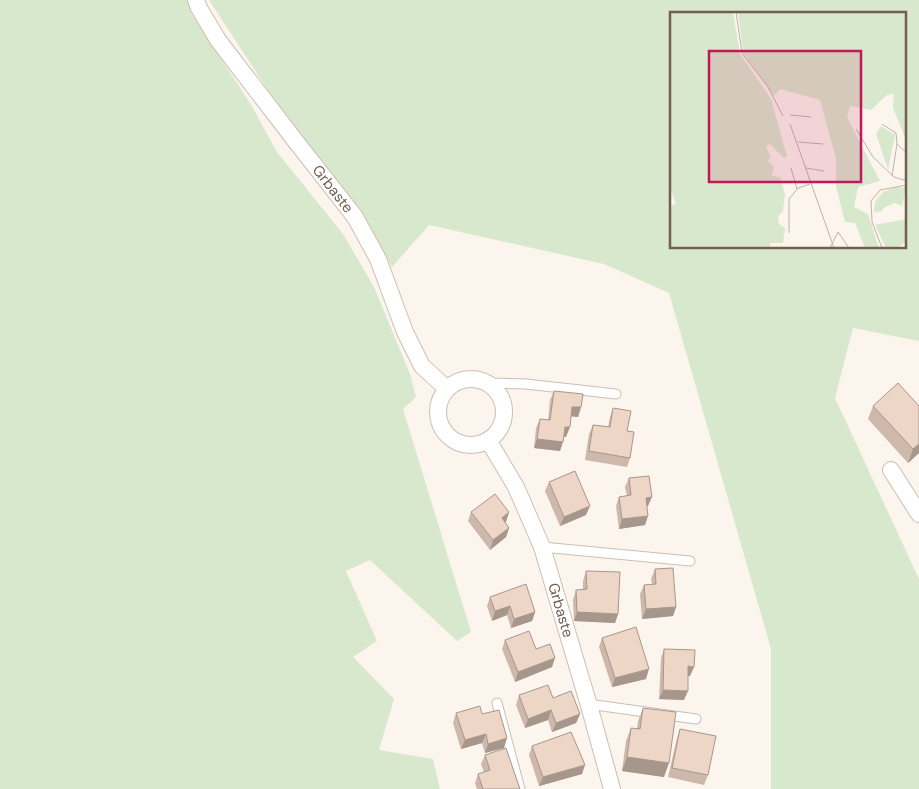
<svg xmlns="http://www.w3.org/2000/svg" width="919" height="789" font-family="'DM Sans',sans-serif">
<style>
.green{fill:#d8e8cc;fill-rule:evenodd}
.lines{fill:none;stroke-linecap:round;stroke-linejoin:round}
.service-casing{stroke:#cdbeb3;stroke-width:11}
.minor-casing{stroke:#cdbeb3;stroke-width:18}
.service{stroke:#fff;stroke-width:9}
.minor{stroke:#fff;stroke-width:16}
.wall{fill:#cdb8ab}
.shaded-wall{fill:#a7968b}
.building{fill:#eed6c7;stroke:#a7968b}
.labels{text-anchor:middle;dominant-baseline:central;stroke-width:4;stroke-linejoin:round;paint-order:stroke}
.street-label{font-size:15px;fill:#755d51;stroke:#fef9f3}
.inset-road{fill:none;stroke:#c1b3aa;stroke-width:1}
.view{fill:#c2185b;fill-opacity:0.15;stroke:#c2185b;stroke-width:2.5}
.inset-edge{fill:none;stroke:#755d51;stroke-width:2.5}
</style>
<rect width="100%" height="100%" fill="#fbf5ed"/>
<path class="green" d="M0,0H188L191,13L250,103L277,152L343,234L374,287L410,374L416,397L403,409L471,632L457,641L370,560L346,571L377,641L353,657L394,699L379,750L433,759L440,789H0Z
M209,0H919V341L853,328L835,398L919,579V789H771V649L669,293L604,264L429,225L392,267L358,208L269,92ZM672,14H905V248H672Z"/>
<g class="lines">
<defs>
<path id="service" d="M488,383L526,384L616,394
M542,547L690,561
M497,703L520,789
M588,704L696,719"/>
<g id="minor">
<path id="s1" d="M196,0L199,8L218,40L297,143L355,217L378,259L405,332L422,366L447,389"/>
<circle cx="471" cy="412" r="33"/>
<path id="s2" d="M488,440L516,487L542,547L590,709L612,789"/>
<path d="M891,470L919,514"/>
</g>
</defs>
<use href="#service" class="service-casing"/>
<use href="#minor" class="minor-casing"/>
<use href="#service" class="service"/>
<use href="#minor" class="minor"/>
</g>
<path class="wall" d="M554,391L581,407L578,417L571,416L566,437L564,436L560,451L534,448L536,428L540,419L548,420L550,400Z
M873,406L919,453L908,463L868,419Z
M613,408L627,431L630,458L627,467L585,460L589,434L593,425L608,427L610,417Z
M629,478L648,506H647L645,525L619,529L616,506L619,497L627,496L625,487Z
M549,482L586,515L560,526L545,491Z
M471,512H509L505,522L509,528L506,537L490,550L468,521Z
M655,569L676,607L673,616L642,619L640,594L644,585L652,584L651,579Z
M586,571L618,614L615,623L574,621L573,600L576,590H583V581Z
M490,597L535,612L532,621L511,628L507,615L492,621L487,606Z
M602,638L646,679L612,687L599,647Z
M505,640L536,649L552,667L515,682L502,649Z
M664,649L690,676H688L684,700L659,699L661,658Z
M519,695L553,698L580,714L576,723L552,732L548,720L525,728L516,705Z
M643,708L664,777L622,771L626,741L631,728L637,729L638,721Z
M456,713L482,714L504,748L485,753L482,743L461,749L453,723Z
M680,729L708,775L704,785L668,777L677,738Z
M532,746L582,774L539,786L529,755Z
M485,755L520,789H477L475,783L478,774L484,772L481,764Z"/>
<path class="shaded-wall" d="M572,407H581L578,417L569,416Z
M565,427H570L566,437L561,436Z
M537,439L563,442L560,451L534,448Z
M919,444V453L908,463L913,449Z
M652,497L648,506L642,507L646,498Z
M590,506L586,515L560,526L564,517Z
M509,512L506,522L498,528L502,518Z
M648,516L645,525L619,529L622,519Z
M509,528L506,537L490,550L493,540Z
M510,606L507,615L492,621L495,611Z
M676,607L673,616L642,619L646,609Z
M535,612L532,621L511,628L514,619Z
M577,612L618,614L615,623L574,621Z
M555,658L552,667L515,682L518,672Z
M688,666L694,667L690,676H685Z
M649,669L646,679L612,687L615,678Z
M663,690L688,691L684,700L659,699Z
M551,710L548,720L525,728L528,719Z
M580,714L576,723L552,732L556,723Z
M486,734L482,743L461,749L465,740Z
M507,738L504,748L485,753L488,744Z
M627,757L669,763L664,777L622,771Z
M585,765L582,774L539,786L543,777Z"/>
<path class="building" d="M898,383L919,406V444L913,449L873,406Z
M554,391L583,394L581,407H572L570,427H565L563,442L537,439L540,419L550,420Z
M613,408L631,411L627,431L634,432L630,458L589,451L593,425L610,427Z
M575,471L590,506L564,517L549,482Z
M649,476L652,497L646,498L648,516L622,519L619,497L631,495L629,478Z
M495,494L509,512L502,518L509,528L493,540L471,512Z
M673,568L676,607L646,609L644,585L656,584L655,569Z
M586,571L620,572L618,614L577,612L576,590L587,589Z
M526,584L535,612L514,619L510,606L495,611L490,597Z
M636,627L649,669L615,678L602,638Z
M529,631L536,649L550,644L555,658L518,672L505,640Z
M664,649L695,650L694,667L688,666V691L663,690Z
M548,685L553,698L571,691L580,714L556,723L551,710L528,719L519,695Z
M480,706L482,714L499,710L507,738L488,744L486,734L465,740L456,713Z
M643,708L676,712L669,763L627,757L631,728L640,729Z
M680,729L716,736L708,775L672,768Z
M571,732L585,765L543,777L532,746Z
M506,748L520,789H483L478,774L490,770L485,755Z"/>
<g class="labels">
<g class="street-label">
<text stroke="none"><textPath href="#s1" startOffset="234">Grbaste</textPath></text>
<text stroke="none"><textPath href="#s2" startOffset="186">Grbaste</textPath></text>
</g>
</g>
<g transform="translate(670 12)">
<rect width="236" height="236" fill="#fbf5ed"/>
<path d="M0,0H63L70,42L101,87L117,144L114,146L100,132L96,134L101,146L97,148L104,155L102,164L110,165L115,182L113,199L108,204L109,212L115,216L113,231H100V236H1L0,194L6,192L0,176ZM68,0H236V128L223,96L224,82L217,83L201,98L180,94L177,105L210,169L188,175L184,195L198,202L209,236H195L185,211L175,210L166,174V147L150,88L110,77L104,84L73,40ZM211,114L225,123L218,157L206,122ZM226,175L236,176L232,194L225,191L213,196V199L204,200L205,190L213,180ZM236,207V230L227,236H216L205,213Z" fill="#d8e8cc"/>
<path class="inset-road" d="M66,0L72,41L98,75L113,104M120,103L141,105M120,112L164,236M212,112L226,121L227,132M186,117L203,145L224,165L237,169M128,130L153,132M121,156L127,177M136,156L154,159M222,164L227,132L237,141M119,221V187L128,176L140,172M160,236L168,220L179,236M212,236L202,210L201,189L210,178L237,173"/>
<path class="view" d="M39,39H191V170H39Z"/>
<rect width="236" height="236" class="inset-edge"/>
</g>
</svg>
